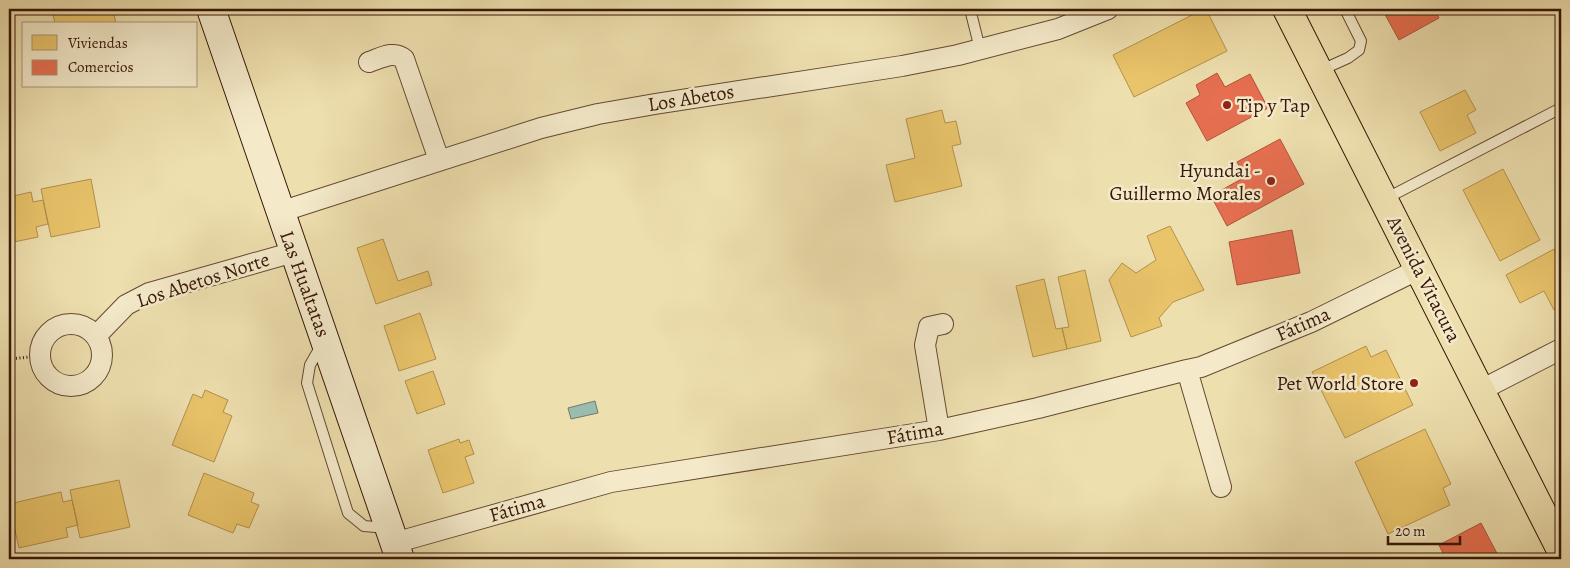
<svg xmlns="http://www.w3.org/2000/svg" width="1570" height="568" font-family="Alegreya,serif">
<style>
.water{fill:#9abcaf;stroke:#727a6c}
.homes{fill:#e9c46a;stroke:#b4904c}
.shops{fill:#e76f51;stroke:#b2543b}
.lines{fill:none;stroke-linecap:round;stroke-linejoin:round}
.lane-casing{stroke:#654831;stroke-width:12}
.street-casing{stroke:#654831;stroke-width:22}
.secondary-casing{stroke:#371607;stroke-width:30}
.primary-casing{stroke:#371607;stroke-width:30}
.path{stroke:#371607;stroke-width:3;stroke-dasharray:1 2.5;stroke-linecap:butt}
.lane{stroke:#f4eaca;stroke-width:10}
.street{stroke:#f4eaca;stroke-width:20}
.secondary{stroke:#f4eaca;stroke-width:28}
.primary{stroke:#eedfae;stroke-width:28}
.poi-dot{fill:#8f2418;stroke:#f4eaca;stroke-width:2}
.labels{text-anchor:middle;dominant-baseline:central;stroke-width:5;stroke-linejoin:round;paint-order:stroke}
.street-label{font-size:20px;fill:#371607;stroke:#f4eaca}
.poi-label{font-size:20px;fill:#371607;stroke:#f4eaca;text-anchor:end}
</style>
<rect width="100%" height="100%" fill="#eedfae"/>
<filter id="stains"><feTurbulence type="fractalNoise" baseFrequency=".004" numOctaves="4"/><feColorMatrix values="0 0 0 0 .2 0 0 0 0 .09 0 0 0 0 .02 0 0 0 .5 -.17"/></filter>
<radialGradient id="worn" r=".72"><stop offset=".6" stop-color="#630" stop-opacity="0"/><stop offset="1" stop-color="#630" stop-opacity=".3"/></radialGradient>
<path class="water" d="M595,401L598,413L571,419L568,408Z"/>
<path class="homes" d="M52,9H113L116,24H55Z
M1204,9H1206L1227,51L1134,97L1113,55Z
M1465,90L1476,110L1467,115L1476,133L1440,151L1420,112Z
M942,110L945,123L956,121L961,144L952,146L962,186L895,202L886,165L915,158L906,119Z
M1503,169L1540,240L1500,261L1463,190Z
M91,179L100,227L51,237L41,189Z
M31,192L33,202L43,200L48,224L36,227L38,237L9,243V197Z
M1170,226L1204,290L1173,302L1159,318L1162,326L1131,337L1109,280L1122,263L1136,273L1156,260L1147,236Z
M383,239L398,281L428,271L432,285L376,304L357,248Z
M1554,249L1561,262V306L1554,310L1544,291L1520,303L1506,275Z
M1085,270L1101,341L1067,349L1062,328L1069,327L1058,277Z
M1044,279L1056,329L1062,328L1067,349L1033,357L1016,286Z
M420,313L436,359L399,371L384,326Z
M1366,346L1371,357L1386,350L1413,405L1345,438L1312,372Z
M433,371L445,404L417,414L405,381Z
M205,390L228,400L223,412L232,416L214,462L172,445L193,394L202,398Z
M1425,429L1451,484L1443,488L1450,505L1388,534L1355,462Z
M459,439L460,443L469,440L474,454L465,457L474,483L443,493L428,450Z
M204,473L254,493L251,502L259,505L249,528L237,524L233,533L188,515Z
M119,480L130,527L80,538L70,490Z
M61,492L63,502L72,500L78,525L66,528L68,537L19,548L9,504Z"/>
<path class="shops" d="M1382,9H1434L1439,18L1399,40Z
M1217,73L1225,87L1250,74L1268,108L1207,141L1186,103L1200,95L1196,85Z
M1280,139L1304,184L1227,226L1211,196L1245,177L1237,162Z
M1292,230L1300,273L1237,285L1229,242Z
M1481,523L1500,559H1446L1439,545Z"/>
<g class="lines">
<defs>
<path id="lane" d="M970,9L980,49
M1319,71L1348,58L1359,50L1361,41L1345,9
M1385,199L1561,108
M322,344L310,365L307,383L348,513L364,526L387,528"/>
<path id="street" d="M369,62C381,58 394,50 404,59L439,160
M280,212L541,128L598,114L655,104L902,66L958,55L1058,29L1108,9
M40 355a31 31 0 1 1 62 0a31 31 0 1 1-62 0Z
M96,336L126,305L149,293L294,252
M1187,370L1221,487
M1481,390L1561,349
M939,430L925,345L929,327L943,324
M394,543L611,482L939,430L1038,408L1187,370L1201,367L1311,322L1419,269"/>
<path id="secondary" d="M211,9L400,559"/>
<path id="primary" d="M1287,9L1561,550"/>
</defs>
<use href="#lane" class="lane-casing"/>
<use href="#street" class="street-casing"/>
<use href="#secondary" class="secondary-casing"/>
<use href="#primary" class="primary-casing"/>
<path class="path" d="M9,359L40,356"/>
<use href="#lane" class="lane"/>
<use href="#street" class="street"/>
<use href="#secondary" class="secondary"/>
<use href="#primary" class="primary"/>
</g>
<g class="poi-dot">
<circle cx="1227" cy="105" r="5"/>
<circle cx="1271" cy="181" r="5"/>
<circle cx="1414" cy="383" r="5"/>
</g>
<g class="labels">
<g class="street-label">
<text transform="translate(691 98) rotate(-9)">Los Abetos</text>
<text transform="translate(1424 279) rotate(63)">Avenida Vitacura</text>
<text transform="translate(203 280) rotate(-18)">Los Abetos Norte</text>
<text transform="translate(305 284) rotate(70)">Las Hualtatas</text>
<text transform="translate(1303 324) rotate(-24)">Fátima</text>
<text transform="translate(915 433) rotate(-10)">Fátima</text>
<text transform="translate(517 508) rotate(-16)">Fátima</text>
</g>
<g class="poi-label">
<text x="1237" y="105" text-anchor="start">Tip y Tap</text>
<text x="1261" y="170">Hyundai -<tspan x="1261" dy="23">Guillermo Morales</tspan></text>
<text x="1404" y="383">Pet World Store</text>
</g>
</g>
<rect width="1570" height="568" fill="none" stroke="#eedfae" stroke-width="30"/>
<rect x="10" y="10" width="1550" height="548" fill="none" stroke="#371607" stroke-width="2.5"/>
<rect x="15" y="15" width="1540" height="538" fill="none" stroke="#371607"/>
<rect x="22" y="22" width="175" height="65" fill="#f4eaca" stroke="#a8957c"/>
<rect x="32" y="35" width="25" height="15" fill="#e9c46a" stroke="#a8957c"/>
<text x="68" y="48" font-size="15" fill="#371607">Viviendas</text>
<rect x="32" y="60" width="25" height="15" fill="#e76f51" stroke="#a8957c"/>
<text x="68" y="72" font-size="15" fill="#371607">Comercios</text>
<path d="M1388 536v8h72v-8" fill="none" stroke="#371607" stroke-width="2.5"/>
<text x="1395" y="536" font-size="15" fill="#371607" stroke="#f4eaca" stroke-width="4" paint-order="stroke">20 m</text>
<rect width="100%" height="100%" filter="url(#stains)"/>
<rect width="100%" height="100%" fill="url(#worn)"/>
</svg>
